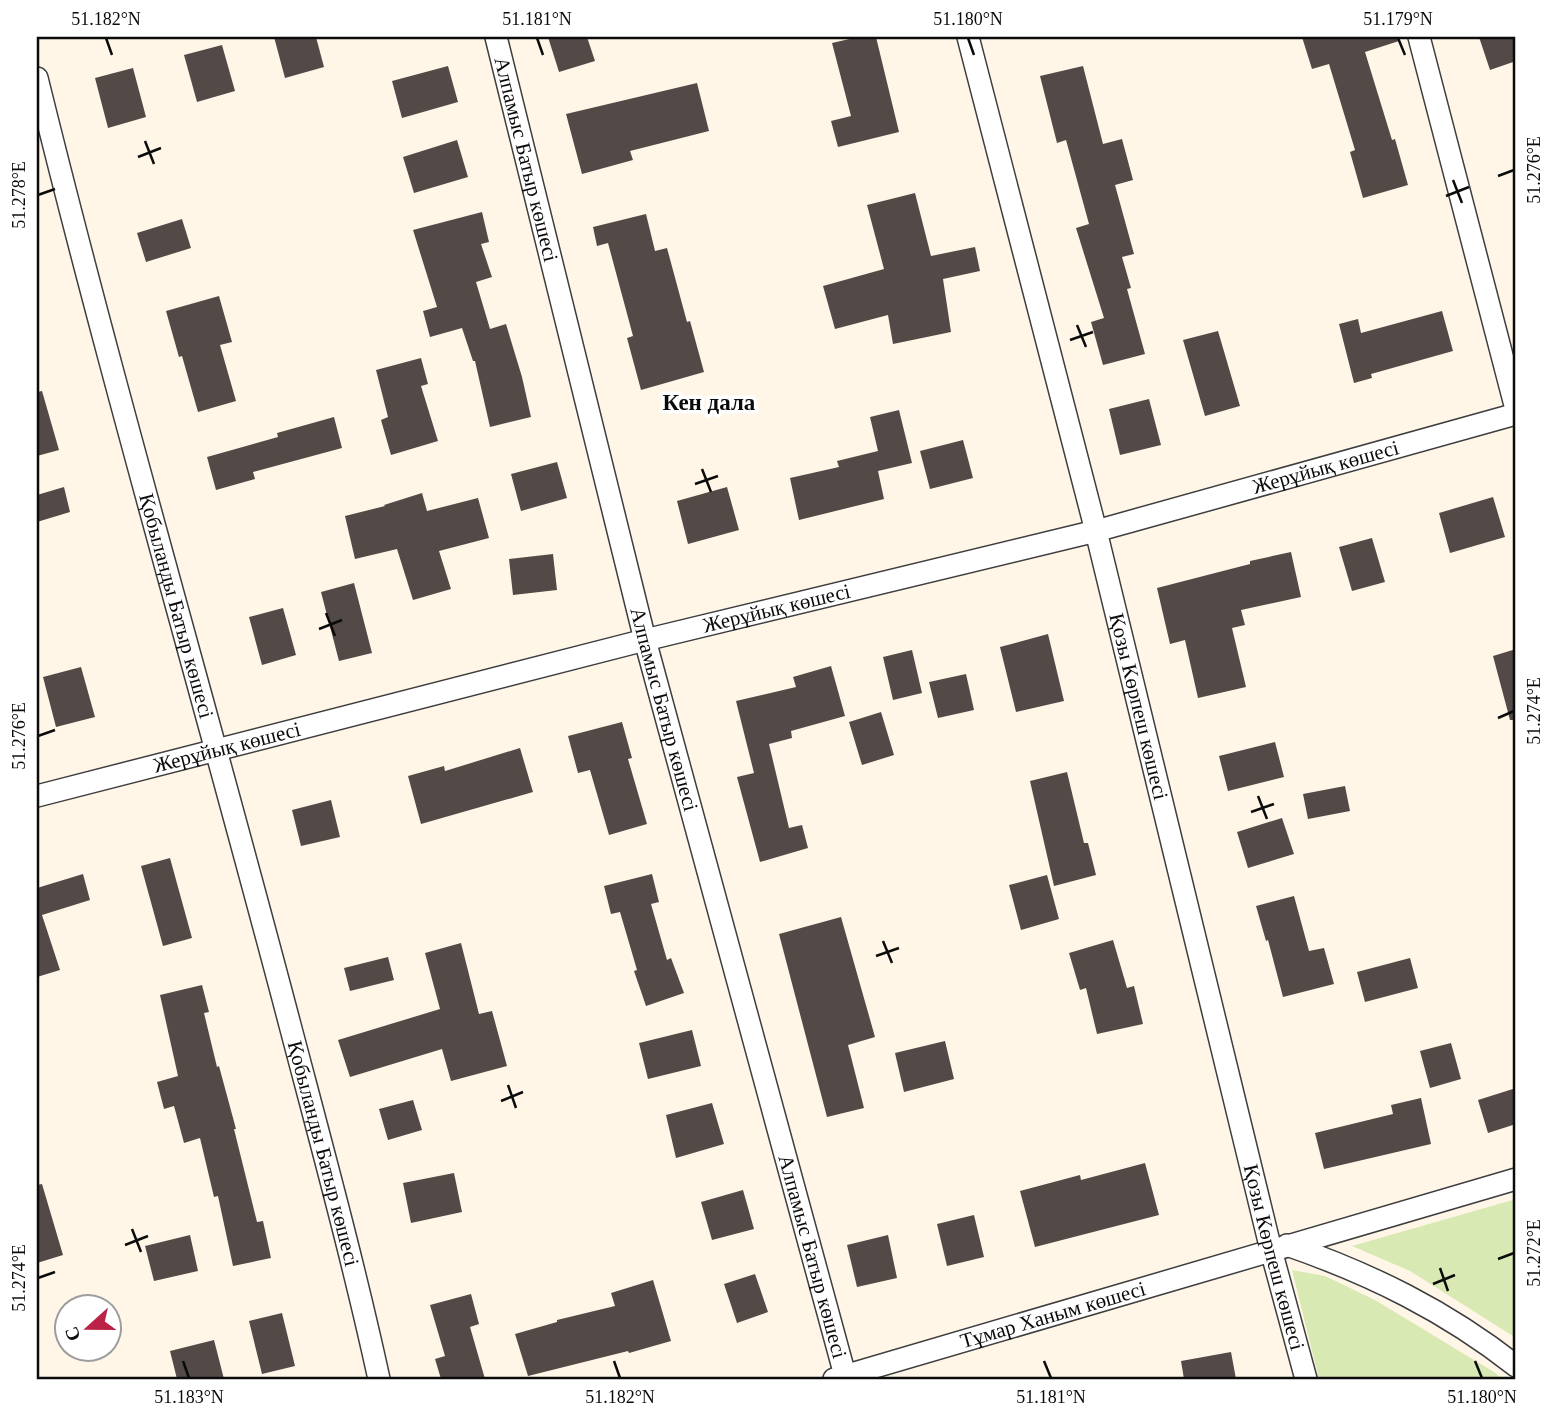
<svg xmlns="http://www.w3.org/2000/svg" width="1553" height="1416" font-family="Georgia,serif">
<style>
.green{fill:#d9e9b3}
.building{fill:#534a47}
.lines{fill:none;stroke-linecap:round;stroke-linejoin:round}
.street-casing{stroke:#3e3e3e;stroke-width:24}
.street{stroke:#fff;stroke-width:21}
.ticks{fill:none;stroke:#0b0b0b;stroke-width:2.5}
.labels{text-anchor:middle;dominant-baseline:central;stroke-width:7;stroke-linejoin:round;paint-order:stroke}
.street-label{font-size:21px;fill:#0b0b0b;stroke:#fff}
.neighbourhood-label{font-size:23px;font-weight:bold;fill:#0b0b0b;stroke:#fff}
.neatline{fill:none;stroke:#0b0b0b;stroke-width:2.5}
.ticks-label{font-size:18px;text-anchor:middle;fill:#0b0b0b}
</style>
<rect width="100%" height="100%" fill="#fff6e8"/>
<path class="green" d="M1516,1199V1338L1410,1271L1352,1246Z
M1292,1270L1325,1276L1375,1300L1494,1372L1502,1379H1319Z"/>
<path class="building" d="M274,37H316L324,67L285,78Z
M548,37H587L595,61L559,72Z
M858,37H876L899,132L838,147L831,121L851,116L832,43Z
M1302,37H1398L1399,41L1365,52L1392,140L1395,139L1408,185L1363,198L1350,152L1355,150L1329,64L1312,69Z
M1479,37H1516V61L1490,70Z
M222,45L235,91L197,102L184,55Z
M448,66L458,102L402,118L392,81Z
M1083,66L1103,144L1122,139L1133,180L1115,185L1134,254L1122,257L1131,288L1127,289L1145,354L1103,365L1091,322L1104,318L1076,228L1089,224L1066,140L1057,143L1040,76Z
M133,68L146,117L108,128L95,78Z
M697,83L709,131L630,151L633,160L582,174L566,114Z
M457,140L468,177L414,193L403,157Z
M915,193L931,256L975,247L980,271L943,279L951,332L893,344L888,315L835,329L823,286L884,269L867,205Z
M482,212L489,242L481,244L492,277L476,282L490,329L506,324L522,377L531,417L490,427L475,361H473L462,328L430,337L423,311L437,307L413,230Z
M646,214L655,251L667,248L687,322L690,321L704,372L641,390L627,338L633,336L608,243L597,246L593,227Z
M182,219L191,248L146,262L137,233Z
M219,296L232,342L220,345L236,401L198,412L182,356L179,357L166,311Z
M1442,311L1453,351L1371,374L1372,378L1354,383L1339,324L1358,319L1361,333Z
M1218,331L1240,406L1205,416L1183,340Z
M421,358L428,384L421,386L438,441L391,455L381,420L388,417L376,370Z
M42,391L59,450L37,456V392Z
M1149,399L1161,445L1120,455L1109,409Z
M899,410L912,463L878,471L884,499L799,520L790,478L839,467L837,461L878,451L870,417Z
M334,417L342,448L253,472L255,479L216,490L207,457L278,437L277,433Z
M963,440L973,478L930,489L920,451Z
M557,462L567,498L521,511L511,474Z
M64,487L70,512L37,522V495Z
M727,487L739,530L688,544L677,501Z
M422,493L427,511L478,498L489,538L439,551L451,589L413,600L397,549L355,559L345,516L385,506L384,505Z
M1493,497L1505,537L1450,553L1439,513Z
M1372,538L1385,582L1352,591L1339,547Z
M1291,552L1301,597L1241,610L1245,625L1232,628L1246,687L1198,698L1185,640L1170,644L1157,588L1250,564V561Z
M553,554L557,590L513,595L509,559Z
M354,583L372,653L339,661L321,592Z
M283,608L296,655L262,665L249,617Z
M1048,634L1064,701L1016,712L1000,647Z
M1516,649V720H1510L1493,656Z
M912,650L922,693L893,700L883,657Z
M831,666L845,716L791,731L792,738L769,744L789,828L802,825L808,848L760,862L737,777L754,773L736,701L796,687L793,677Z
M81,667L95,717L56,727L43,677Z
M966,674L974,710L938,718L929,682Z
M881,712L894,755L862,765L849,722Z
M622,722L632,758L628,759L647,824L609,835L590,770L578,773L568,736Z
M1275,742L1284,777L1228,791L1219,756Z
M520,748L533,792L421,824L408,776L444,766L445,771Z
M1067,772L1084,843H1088L1096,875L1054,886L1030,781Z
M1345,786L1350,811L1308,819L1303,794Z
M331,800L340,837L301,846L292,810Z
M1282,818L1294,854L1248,868L1237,832Z
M170,858L192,938L163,946L141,866Z
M83,874L90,900L42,915L60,970L37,977V888Z
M652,874L659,902L651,904L667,960L671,958L684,993L646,1006L634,971L637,970L620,912L611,914L604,886Z
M1047,875L1059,919L1021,930L1009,885Z
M1294,896L1309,951L1324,948L1334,984L1283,997L1268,940L1266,941L1256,906Z
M841,917L875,1037L848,1045L864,1108L827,1117L779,934Z
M1113,940L1127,988L1134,986L1143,1024L1097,1034L1086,988L1080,990L1069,953Z
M461,943L479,1014L492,1011L507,1066L451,1081L442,1049L350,1077L338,1040L440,1009L425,953Z
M388,957L394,980L350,991L344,968Z
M1410,958L1418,988L1365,1002L1357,972Z
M202,985L209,1012L204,1013L217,1067L219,1066L236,1129H234L257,1222L263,1221L271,1258L233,1266L218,1196L214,1197L200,1138L184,1143L174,1106L164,1109L157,1082L178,1076L160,995Z
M692,1030L701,1066L648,1079L639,1043Z
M945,1041L954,1079L904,1092L895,1053Z
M1451,1043L1461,1079L1430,1088L1420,1051Z
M1516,1088V1124L1488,1133L1478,1100Z
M1421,1098L1431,1144L1324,1169L1315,1133L1393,1114L1391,1105Z
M413,1100L422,1130L388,1140L379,1109Z
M712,1103L724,1144L676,1158L666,1115Z
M1145,1163L1159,1215L1035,1247L1020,1191L1080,1175L1081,1180Z
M454,1173L462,1212L411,1223L403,1183Z
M42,1184L63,1255L37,1263V1185Z
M743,1190L754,1229L712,1240L701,1202Z
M974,1215L984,1257L947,1266L937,1224Z
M190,1235L198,1271L154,1281L145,1246Z
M888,1235L897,1278L857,1287L847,1245Z
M755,1274L768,1312L737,1323L724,1284Z
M653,1280L671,1341L629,1353L628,1351L528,1376L515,1334L557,1322V1320L615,1306L611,1293Z
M471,1294L479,1324L470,1327L485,1379H441L435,1359L445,1356L430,1305Z
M282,1313L295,1366L262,1374L249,1321Z
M214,1340L224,1379H177L170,1351Z
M1231,1352L1236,1379H1184L1181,1361Z"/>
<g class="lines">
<defs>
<g id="street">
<path id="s1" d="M496,37L645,640L846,1379"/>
<path id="s2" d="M968,37L1096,531L1271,1250L1306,1379"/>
<path d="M1419,37L1516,409"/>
<path id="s3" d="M37,78C115,395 207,709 290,1025C321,1143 353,1260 379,1379"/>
<path id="s4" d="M37,796L645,640L1096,531L1516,414"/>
<path d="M1287,1245C1371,1274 1446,1311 1516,1366"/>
<path id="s5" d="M834,1379L1516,1179"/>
</g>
</defs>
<use href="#street" class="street-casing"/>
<use href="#street" class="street"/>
</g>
<path class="ticks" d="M106,38L112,55M537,38L543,55M968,38L974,55M1398,38L1405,55M145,141L154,164M138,157L161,148M1498,176L1514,170M1453,180L1462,203M38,195L55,189M1446,196L1469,187M1077,325L1086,347M1070,340L1093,332M702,469L711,492M695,484L718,476M326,613L335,636M319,629L342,620M1498,718L1514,711M38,736L55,730M1258,796L1267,819M1251,812L1274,804M883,941L892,963M876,956L899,948M508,1085L516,1108M501,1101L523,1092M132,1229L141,1252M125,1245L148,1236M1498,1259L1514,1253M1440,1268L1448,1291M38,1278L55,1272M1433,1284L1455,1275M183,1361L189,1378M614,1361L620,1378M1044,1361L1051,1378M1475,1361L1482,1378"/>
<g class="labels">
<g class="street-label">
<text stroke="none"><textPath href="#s1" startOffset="126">Алпамыс Батыр көшесі</textPath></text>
<text stroke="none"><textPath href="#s4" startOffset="1330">Жерұйық көшесі</textPath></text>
<text stroke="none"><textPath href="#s3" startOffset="546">Қобыланды Батыр көшесі</textPath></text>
<text stroke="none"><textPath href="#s4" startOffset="763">Жерұйық көшесі</textPath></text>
<text stroke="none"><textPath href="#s2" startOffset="691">Қозы Көрпеш көшесі</textPath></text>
<text stroke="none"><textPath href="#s1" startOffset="693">Алпамыс Батыр көшесі</textPath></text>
<text stroke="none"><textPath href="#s4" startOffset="196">Жерұйық көшесі</textPath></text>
<text stroke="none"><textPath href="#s3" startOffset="1113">Қобыланды Батыр көшесі</textPath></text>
<text stroke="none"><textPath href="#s1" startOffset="1260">Алпамыс Батыр көшесі</textPath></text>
<text stroke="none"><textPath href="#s2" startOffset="1258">Қозы Көрпеш көшесі</textPath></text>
<text stroke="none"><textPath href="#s5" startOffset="228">Тұмар Ханым көшесі</textPath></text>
</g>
<g class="neighbourhood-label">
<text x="709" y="402">Кен дала</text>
</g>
</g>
<rect width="1553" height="1416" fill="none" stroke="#ffffff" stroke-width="77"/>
<g transform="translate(88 1328) rotate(249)"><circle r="33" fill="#ffffff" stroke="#9d9d9d" stroke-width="2"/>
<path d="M0-5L12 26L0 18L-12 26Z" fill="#bb2246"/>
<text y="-10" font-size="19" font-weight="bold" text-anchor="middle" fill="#0b0b0b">С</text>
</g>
<rect x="38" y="38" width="1476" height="1340" class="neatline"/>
<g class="ticks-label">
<text x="106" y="25">51.182°N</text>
<text x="537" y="25">51.181°N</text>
<text x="968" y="25">51.180°N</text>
<text x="1398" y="25">51.179°N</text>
<text transform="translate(1534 170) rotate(-90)" y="6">51.276°E</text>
<text transform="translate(19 195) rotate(-90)" y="6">51.278°E</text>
<text transform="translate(1534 711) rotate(-90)" y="6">51.274°E</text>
<text transform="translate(19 736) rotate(-90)" y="6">51.276°E</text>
<text transform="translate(1534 1253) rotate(-90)" y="6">51.272°E</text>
<text transform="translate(19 1278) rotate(-90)" y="6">51.274°E</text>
<text x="189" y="1403">51.183°N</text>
<text x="620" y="1403">51.182°N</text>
<text x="1051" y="1403">51.181°N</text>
<text x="1482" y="1403">51.180°N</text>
</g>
</svg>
